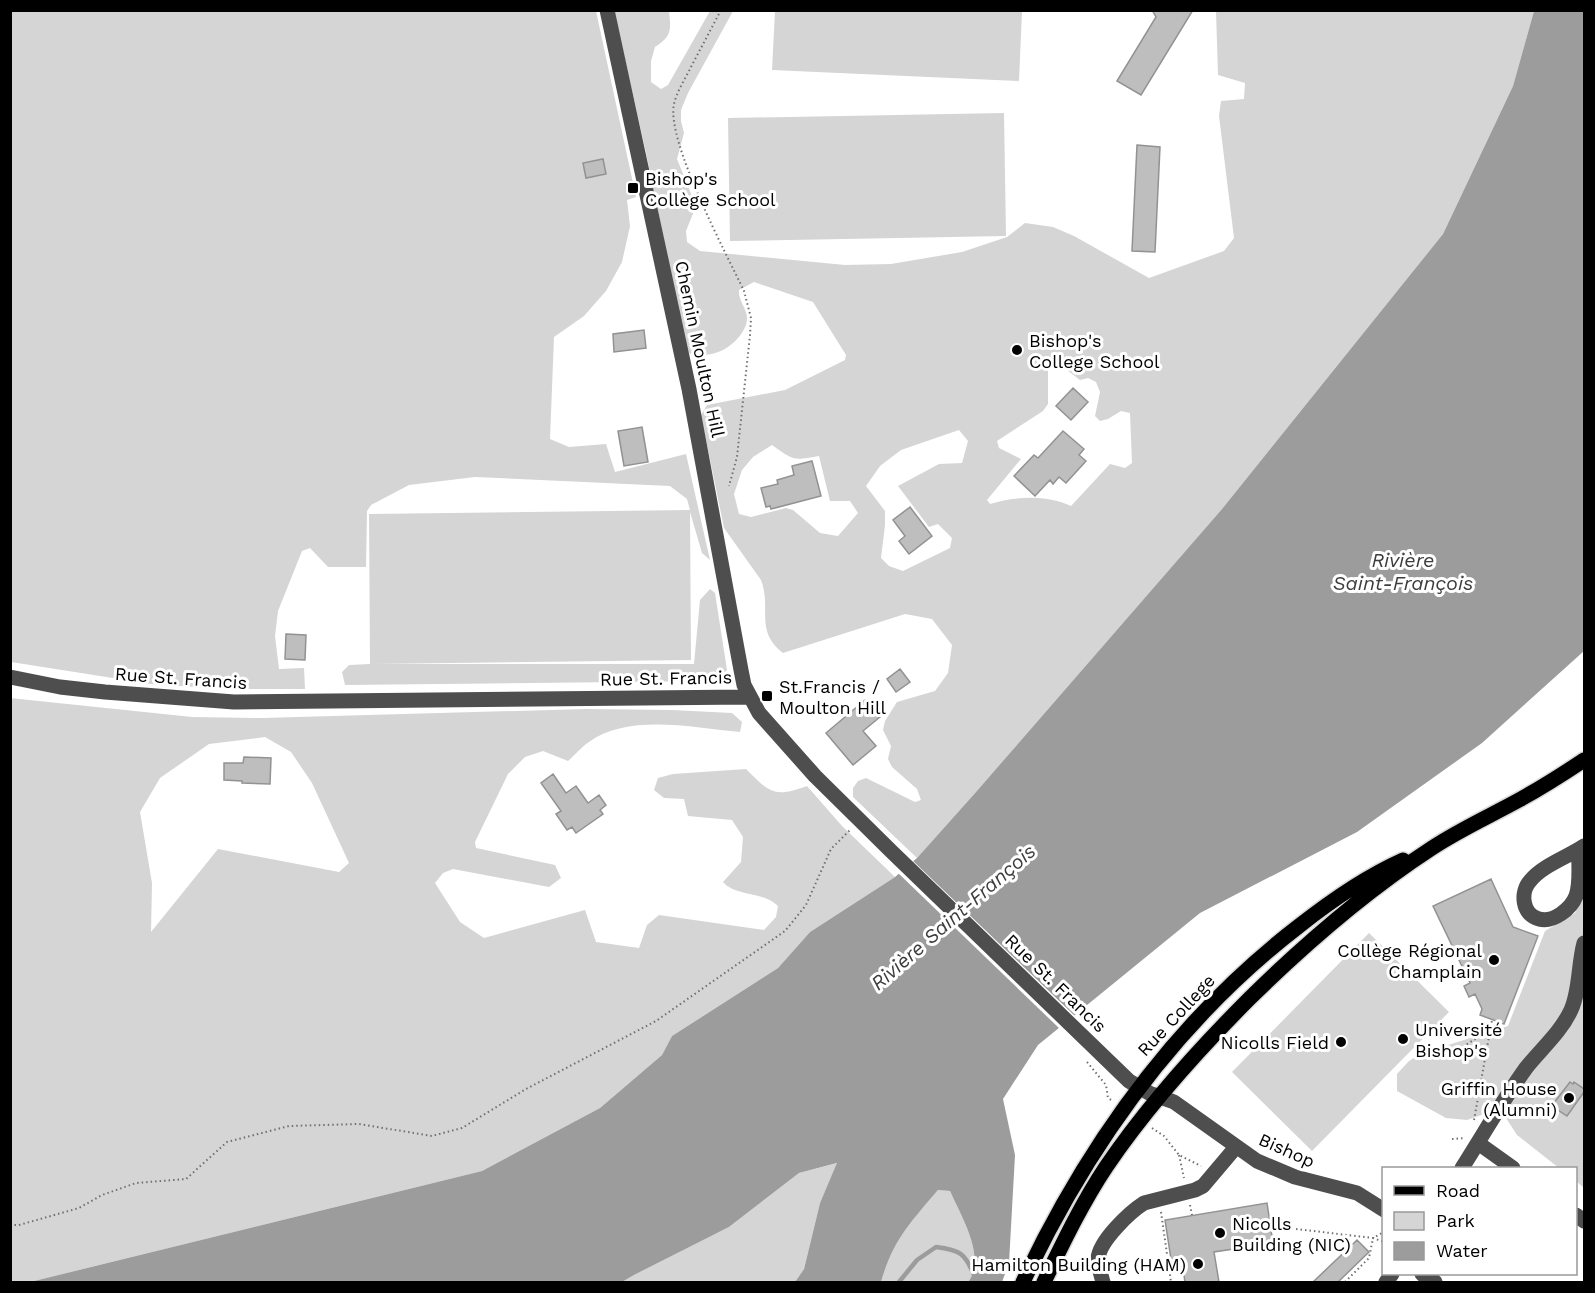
<svg xmlns="http://www.w3.org/2000/svg" width="1595" height="1293" font-family="'Work Sans',sans-serif">
<style>
.green{fill:#d5d5d5;fill-rule:evenodd}
.water{fill:#9c9c9c}
.pier{fill:#fff}
.lines{fill:none;stroke-linecap:round;stroke-linejoin:round}
.stream{stroke:#9c9c9c;stroke-width:4.5}
.building{fill:#bebebe;stroke:#929292;stroke-width:1.5}
.major-casing{stroke:#dbdbdb;stroke-width:18}
.path{stroke:#707070;stroke-width:2;stroke-dasharray:1.5 3;stroke-linecap:butt}
.minor{stroke:#4e4e4e;stroke-width:15}
.major{stroke:#000;stroke-width:15}
.poi-dot{fill:#000;stroke:#fff;stroke-width:2}
.labels{text-anchor:middle;dominant-baseline:central;stroke-width:6;stroke-linejoin:round;paint-order:stroke}
.poi-label{font-size:18px;fill:#000;stroke:#fff;text-anchor:start}
.street-label{font-size:18px;fill:#000;stroke:#fff}
.water-label{font-size:20px;font-style:italic;fill:#3d3d3d;stroke:#fff}
</style>
<rect width="100%" height="100%" fill="#fff"/>
<path class="green" d="M10,11H596L636,197L627,200L630,226L622,262L606,291L584,316L554,337L550,439L569,447L606,444L615,472L686,454L710,560L702,553L690,512L691,660L375,664H694L700,600L710,589L715,593L727,670L723,676L712,681L345,685L342,672L349,665L370,664L369,514L690,510L687,499L670,486L475,477L409,485L371,505L367,511L366,567H328L310,548L302,551L278,611L275,636L279,669L304,668L305,689H225L151,684L11,662Z
M614,11H669C671,30 672,36 655,47L651,61V82L661,89L668,85L710,11H733L688,93L681,110V121L684,133L677,159L696,206L686,231L687,242L700,251L845,265L891,264L962,252L1007,237L1025,223L1053,227L1074,236L1149,278L1224,251L1234,238L1219,116L1221,101L1244,99L1245,83L1218,75L1216,11H1534L1513,86L1443,234L1222,509L976,792L917,858L853,797V788L858,781L866,778L915,802L921,800L917,789L892,767L888,759L891,746L883,730L885,721L897,702L935,691L948,673L952,645L932,619L905,614L783,653C754,630 772,609 761,580L724,528L701,415L707,405L785,390L845,360L846,355L813,302L754,282L739,290C738,300 746,307 747,317C748,331 731,348 718,352C708,356 700,355 690,354L687,350L645,148ZM1055,361L1080,380L1088,378L1096,382L1100,392L1095,416L1100,421L1108,419L1121,411L1130,413L1132,463L1125,468L1110,464L1071,506C1047,495 1015,496 990,504L987,500L1021,459L999,448L997,441L1043,411L1048,404V369ZM959,430L968,441L962,463L939,464L898,486L929,527L938,524L952,538L950,548L903,571L889,566L881,558L885,525V511L866,486L880,466L901,450ZM772,445C793,460 793,461 819,456L830,501H850L858,513L838,536L820,533L793,510L786,508L751,517L739,514L734,494L742,470L753,457Z
M775,11H1022L1019,81L772,70Z
M1004,113L1006,236L730,241L728,118Z
M10,698L192,717L262,718L586,709L672,710L732,713L742,722L740,732C694,728 629,713 589,742C581,747 575,755 568,761L543,751L525,757L508,774L475,842L476,848L555,865L561,878L549,887L453,869L443,873L435,883L460,922L484,938L585,910L596,942L639,948L647,925L659,915L764,930L776,917L778,906C763,891 736,897 723,882L741,862L743,837L732,820L688,816L684,799L664,798L654,790L658,778L673,774L746,769C770,793 774,798 807,786L842,826L895,877L810,932L778,968L672,1036L662,1055L600,1108L482,1171L30,1282H11ZM265,737L291,752L312,783L349,863L339,872L218,849L151,932L152,883L140,812L160,778L209,744Z
M1584,896V1188L1576,1181V1168H1559L1517,1135L1506,1118L1484,1114L1467,1120L1446,1118L1397,1091V1074L1409,1061L1420,1054L1508,1026L1545,931L1575,913Z
M1369,933L1449,1012L1312,1151L1232,1072Z
M838,1163L820,1203L804,1269L795,1282H622L634,1275L729,1227L799,1173Z
M938,1190L950,1191C961,1216 987,1258 968,1282H881C892,1241 911,1222 938,1190Z"/>
<path class="water" d="M1534,11H1584V651L1482,743L1357,832L1200,913L1038,1045L1003,1099L1015,1155L1009,1263L1002,1282H968C987,1258 961,1216 950,1191L938,1190C910,1223 893,1240 881,1282H795L804,1269L820,1203L837,1163L799,1173L729,1227L634,1275L622,1282H30L482,1171L600,1108L662,1055L672,1036L778,968L810,932L895,877L917,858L976,792L1222,509L1443,234L1513,86Z"/>
<path class="pier" d="M911,859L1076,1017L1061,1030L897,872Z"/>
<g class="lines">
<path class="stream" d="M899,1282L917,1260L936,1247C960,1250 965,1253 974,1275"/>
</g>
<path class="building" d="M1152,10H1193L1141,95L1117,81L1156,17Z
M1137,145L1160,147L1155,252L1132,251Z
M603,159L606,174L586,178L583,163Z
M644,330L646,348L614,352L613,334Z
M1073,388L1088,402L1071,420L1056,406Z
M642,427L648,462L624,466L618,431Z
M1063,431L1084,449L1079,455L1086,461L1066,483L1059,477L1053,484L1050,480L1035,496L1014,476L1034,455L1038,458Z
M812,461L821,496L771,509L770,506L766,507L761,488L778,484L777,480L794,475L792,466Z
M910,507L932,536L909,554L899,541L905,536L893,520Z
M286,634L306,635L305,660L285,659Z
M900,669L910,682L896,692L887,679Z
M865,700L880,717L863,731L876,746L853,765L826,733Z
M244,757L271,758L270,784L242,783V781L224,780V763H243Z
M553,774L566,793L576,786L588,803L599,795L606,805L600,810L603,814L576,833L572,827L567,830L556,814L561,811L541,783Z
M1491,879L1513,927L1538,936L1504,1024L1480,1015L1482,1009L1475,994L1469,997L1464,986L1470,983L1433,906Z
M1570,1082L1573,1084L1574,1082L1584,1089V1092L1567,1116L1555,1108L1557,1107L1553,1104Z
M1267,1203L1273,1243L1214,1252L1219,1282H1185L1181,1257L1171,1259L1165,1220Z
M1357,1240L1369,1252L1338,1282H1313Z"/>
<g class="lines">
<defs>
<path id="major" d="M1023,1282C1088,1144 1178,1019 1299,926C1332,900 1365,877 1403,860
M1044,1282C1063,1243 1082,1203 1106,1167C1148,1105 1197,1051 1250,998C1306,943 1366,891 1432,848C1459,830 1490,816 1519,800C1541,788 1563,774 1584,760"/>
</defs>
<use href="#major" class="major-casing"/>
<path class="path" d="M721,10C711,29 701,48 691,67C685,79 677,91 674,104C666,141 726,253 744,291L751,318L750,335L737,457L729,486
M1459,1049L1490,1030
M1087,1062L1106,1085L1108,1098L1113,1101
M1474,1120L1492,1020
M1152,1128L1164,1136L1179,1155L1201,1166
M1452,1139L1465,1138
M1179,1155L1184,1178
M1190,1205L1192,1215
M1161,1212L1171,1282
M1270,1223L1279,1227L1373,1238L1384,1232
M10,1225H19L79,1208L102,1195L136,1183L186,1179L227,1142L289,1126L359,1124L432,1136L462,1128L526,1089L656,1021L785,931L806,905L831,849L850,830
M1345,1282L1369,1258L1373,1238L1384,1242"/>
<path class="minor" d="M607,10L689,389L741,670L744,685L759,713L815,776L891,851L1129,1081L1149,1093L1174,1102L1257,1161L1295,1177L1357,1193L1384,1210
M10,677L60,687L105,692L234,702L749,697
M1579,850C1578,864 1581,883 1576,896C1571,909 1553,923 1539,919C1522,915 1520,892 1530,881C1543,865 1568,857 1584,846
M1478,1143L1513,1168
M1462,1168C1483,1135 1503,1100 1526,1068C1541,1049 1561,1032 1571,1010C1580,990 1578,965 1584,943
M1576,1215L1584,1221
M1422,1274L1435,1282
M1103,1282C1101,1275 1098,1266 1098,1259C1099,1241 1130,1212 1144,1203L1195,1190L1203,1186L1236,1147
M1386,1282L1392,1274"/>
<use href="#major" class="major"/>
</g>
<g class="poi-dot">
<rect x="627" y="182" width="12" height="12" rx="3"/>
<circle cx="1017" cy="350" r="6"/>
<rect x="761" y="690" width="12" height="12" rx="3"/>
<circle cx="1494" cy="960" r="6"/>
<circle cx="1403" cy="1039" r="6"/>
<circle cx="1341" cy="1042" r="6"/>
<circle cx="1569" cy="1098" r="6"/>
<circle cx="1220" cy="1233" r="6"/>
<circle cx="1198" cy="1264" r="6"/>
</g>
<g class="labels">
<g class="poi-label">
<text x="645" y="178">Bishop's<tspan x="645" dy="21">Collège School</tspan></text>
<text x="1029" y="340">Bishop's<tspan x="1029" dy="21">College School</tspan></text>
<text x="779" y="686">St.Francis /<tspan x="779" dy="21">Moulton Hill</tspan></text>
<text x="1482" y="950" text-anchor="end">Collège Régional<tspan x="1482" dy="21">Champlain</tspan></text>
<text x="1415" y="1029">Université<tspan x="1415" dy="21">Bishop's</tspan></text>
<text x="1329" y="1042" text-anchor="end">Nicolls Field</text>
<text x="1557" y="1088" text-anchor="end">Griffin House<tspan x="1557" dy="21">(Alumni)</tspan></text>
<text x="1232" y="1223">Nicolls<tspan x="1232" dy="21">Building (NIC)</tspan></text>
<text x="1186" y="1264" text-anchor="end">Hamilton Building (HAM)</text>
</g>
<g class="street-label">
<text transform="translate(700 349) rotate(78)">Chemin Moulton Hill</text>
<text transform="translate(181 678) rotate(4)">Rue St. Francis</text>
<text transform="translate(666 678) rotate(-1)">Rue St. Francis</text>
<text transform="translate(1056 983) rotate(44)">Rue St. Francis</text>
<text transform="translate(1176 1015) rotate(-47)">Rue College</text>
<text transform="translate(1287 1150) rotate(24)">Bishop</text>
</g>
<g class="water-label">
<text x="1403" y="560">Rivière<tspan x="1403" dy="23">Saint-François</tspan></text>
<text transform="translate(953 917) rotate(-41)">Rivière Saint-François</text>
</g>
</g>
<rect width="1595" height="1293" fill="none" stroke="#000000" stroke-width="24"/>
<rect x="1382" y="1167" width="195" height="108" fill="#ffffff" stroke="#999999" stroke-width="1.5"/>
<rect x="1394" y="1186" width="30" height="9" fill="#000000" stroke="#999999" stroke-width="1.5"/>
<text x="1436" y="1197" font-size="18" fill="#000000">Road</text>
<rect x="1394" y="1212" width="30" height="18" fill="#d5d5d5" stroke="#999999" stroke-width="1.5"/>
<text x="1436" y="1227" font-size="18" fill="#000000">Park</text>
<rect x="1394" y="1242" width="30" height="18" fill="#9c9c9c" stroke="#999999" stroke-width="1.5"/>
<text x="1436" y="1257" font-size="18" fill="#000000">Water</text>
</svg>
